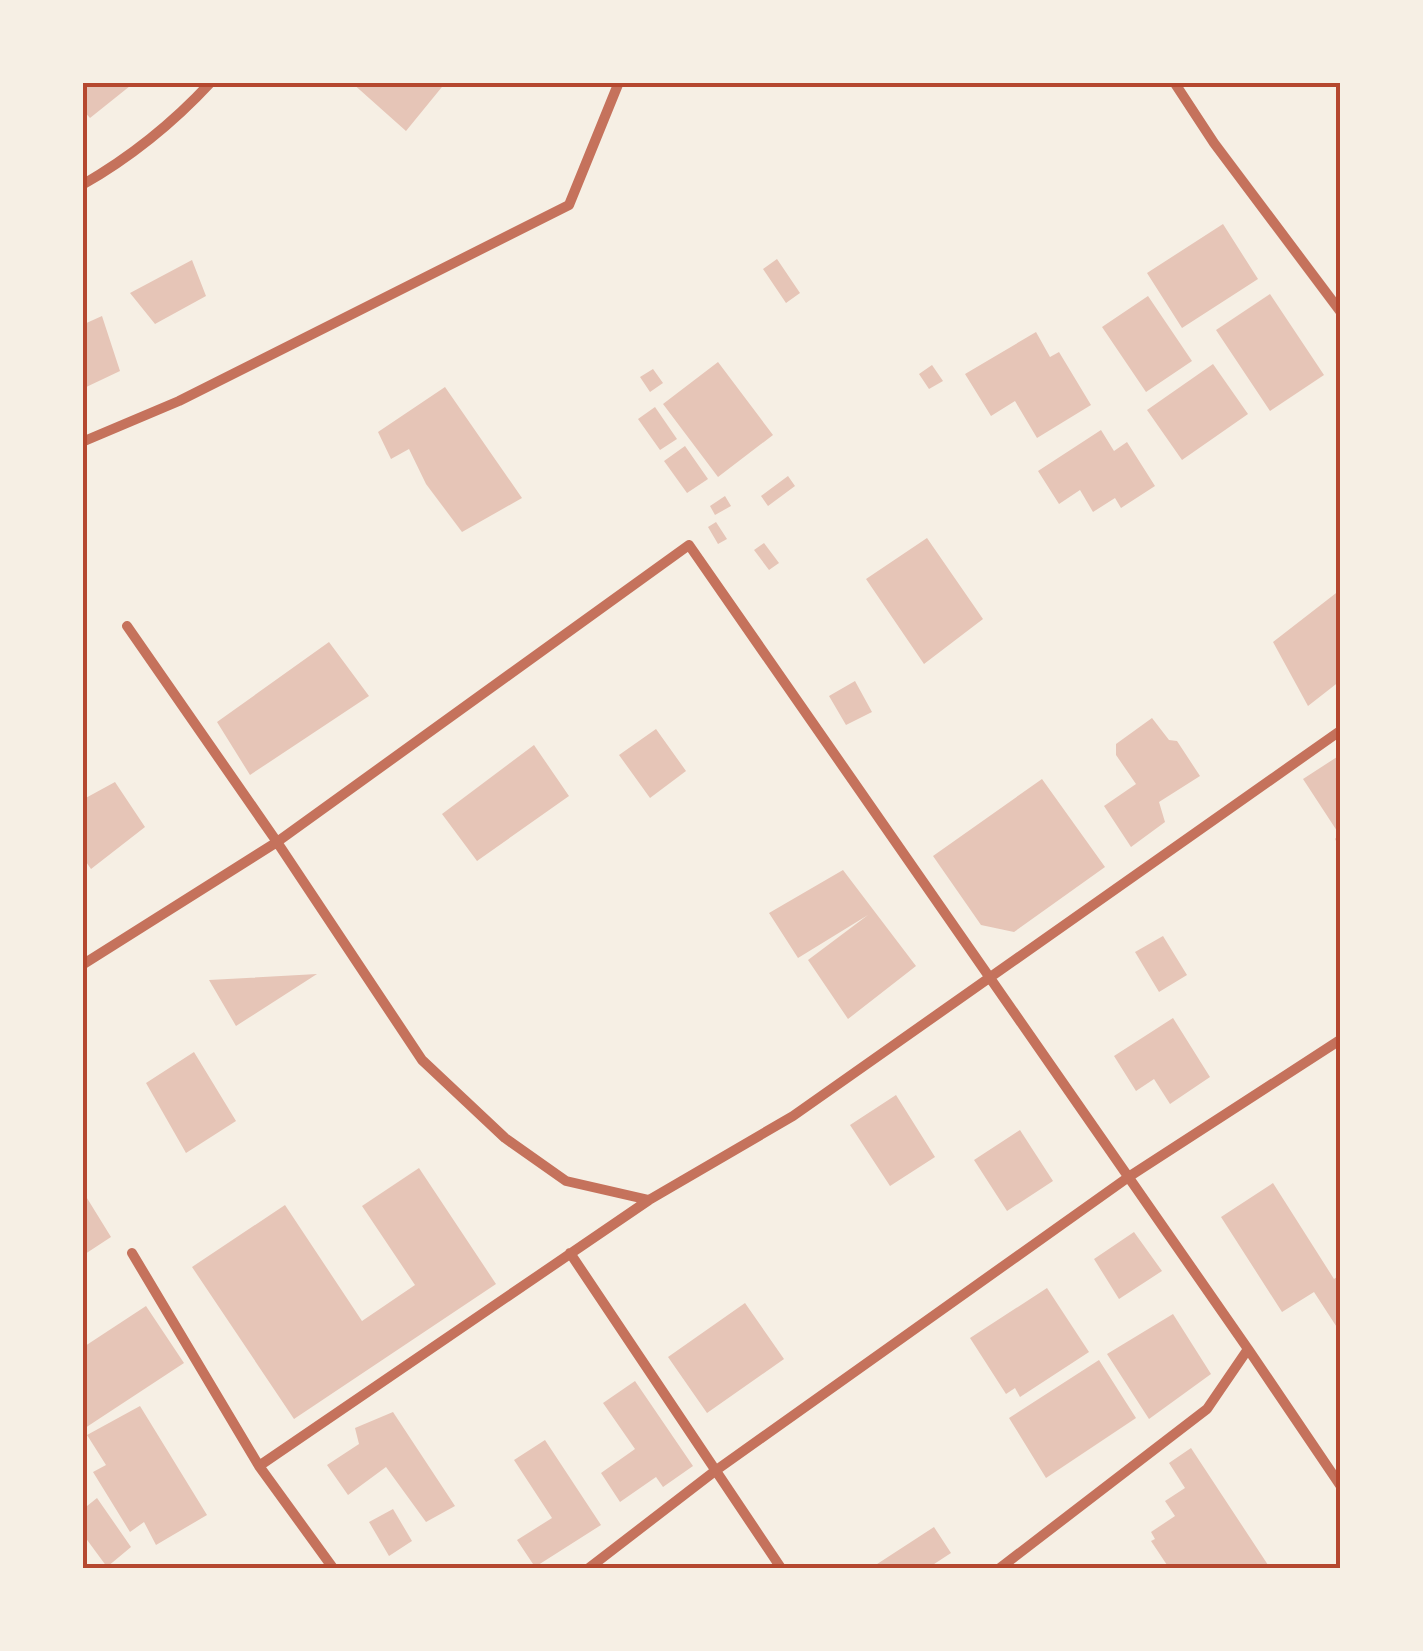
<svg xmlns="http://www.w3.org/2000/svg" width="1423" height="1651" font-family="'Sofia Sans Condensed',sans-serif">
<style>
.building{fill:#e6c5b7}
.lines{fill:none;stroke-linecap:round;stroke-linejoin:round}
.minor{stroke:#c5725c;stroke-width:10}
.neatline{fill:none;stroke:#b5482f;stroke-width:4}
</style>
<rect width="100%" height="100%" fill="#f6efe4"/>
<path class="building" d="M82,82H135L90,118L82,109Z
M351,82H446L406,131Z
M1223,224L1258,279L1182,328L1147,273Z
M777,259L800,293L786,303L763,269Z
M192,260L206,296L155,324L130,293Z
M1270,294L1324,375L1270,411L1216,330Z
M1148,296L1192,361L1146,392L1102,327Z
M102,316L120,371L82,389V325Z
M1036,332L1050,357L1059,352L1091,405L1037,438L1015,401L991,416L965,374Z
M718,362L773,435L718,477L663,404Z
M1213,364L1248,414L1182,460L1147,410Z
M932,365L943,381L929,389L919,374Z
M653,369L663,383L650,392L640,377Z
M445,387L522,498L462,532L426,484L409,449L391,459L378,432Z
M655,407L677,439L660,450L638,419Z
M1101,430L1114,451L1127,442L1155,486L1121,508L1115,498L1093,512L1080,490L1059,504L1038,471Z
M685,446L708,479L687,493L664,461Z
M788,476L795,486L768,506L761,496Z
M725,496L731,506L715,515L710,506Z
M716,522L727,539L718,544L708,527Z
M927,538L983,619L924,664L866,579Z
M764,543L779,563L769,570L754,550Z
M1340,590V681L1308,706L1273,642Z
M329,642L369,696L250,775L217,722Z
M855,681L872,712L846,725L829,696Z
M1152,718L1169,740L1177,741L1200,776L1159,802L1165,822L1131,847L1104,806L1136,784L1116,755V744Z
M656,729L686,771L650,798L619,755Z
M534,745L569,796L477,861L442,814Z
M1340,755V848L1335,839L1339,834L1303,779Z
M1042,779L1105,867L1014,932L981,925L933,856Z
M115,782L145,827L91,869L82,856V800Z
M843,870L916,966L848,1019L808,960L868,915L798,958L769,913Z
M1163,936L1187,975L1159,992L1135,952Z
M317,974L236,1026L209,980Z
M1173,1018L1210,1077L1170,1104L1154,1079L1136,1091L1114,1056Z
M194,1052L236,1121L186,1153L146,1083Z
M896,1095L935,1157L890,1186L850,1125Z
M1020,1130L1053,1181L1007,1211L974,1160Z
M419,1168L496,1284L294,1419L192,1267L285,1205L362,1321L415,1285L362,1206Z
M1273,1183L1334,1279L1340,1275V1332L1314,1292L1282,1312L1221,1217Z
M82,1190L111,1237L82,1256Z
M1134,1232L1162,1271L1119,1299L1094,1259Z
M1047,1288L1089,1352L1020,1397L1015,1388L1006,1394L970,1338Z
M745,1303L784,1359L707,1413L668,1357Z
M146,1306L184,1363L82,1430V1348Z
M1173,1314L1211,1374L1149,1419L1107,1354Z
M1099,1360L1136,1418L1046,1478L1009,1418Z
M635,1381L693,1466L663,1487L656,1477L620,1502L601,1473L635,1449L603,1403Z
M140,1406L207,1515L156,1545L144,1522L130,1532L93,1472L106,1465L87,1435Z
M393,1412L455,1506L426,1522L386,1467L348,1495L327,1465L359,1444L355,1428Z
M545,1440L601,1525L535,1567L517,1540L552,1518L514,1460Z
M1191,1448L1270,1568H1169L1151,1541L1155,1539L1151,1532L1175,1516L1165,1501L1185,1488L1169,1463Z
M97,1498L131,1547L107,1567L82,1533V1510Z
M393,1509L412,1541L389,1556L369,1522Z
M934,1527L951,1553L928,1568H871Z"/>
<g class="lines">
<path class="minor" d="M1174,82L1214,143L1340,311
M82,185C131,157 173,123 211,82
M82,442L179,401L569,205L619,82
M127,626L277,842L422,1060L505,1138L566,1181L649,1200
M82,965L277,842L689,545L1248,1349L1207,1409L1000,1568
M132,1253L259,1466L333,1568
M570,1253L781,1568
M1248,1349L1340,1485
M259,1466L649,1200L793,1116L1340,731
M589,1568L715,1471L1130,1176L1340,1040"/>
</g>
<rect width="1423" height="1651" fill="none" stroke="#f6efe4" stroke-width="170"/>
<rect x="85" y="85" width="1253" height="1481" class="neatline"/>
</svg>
